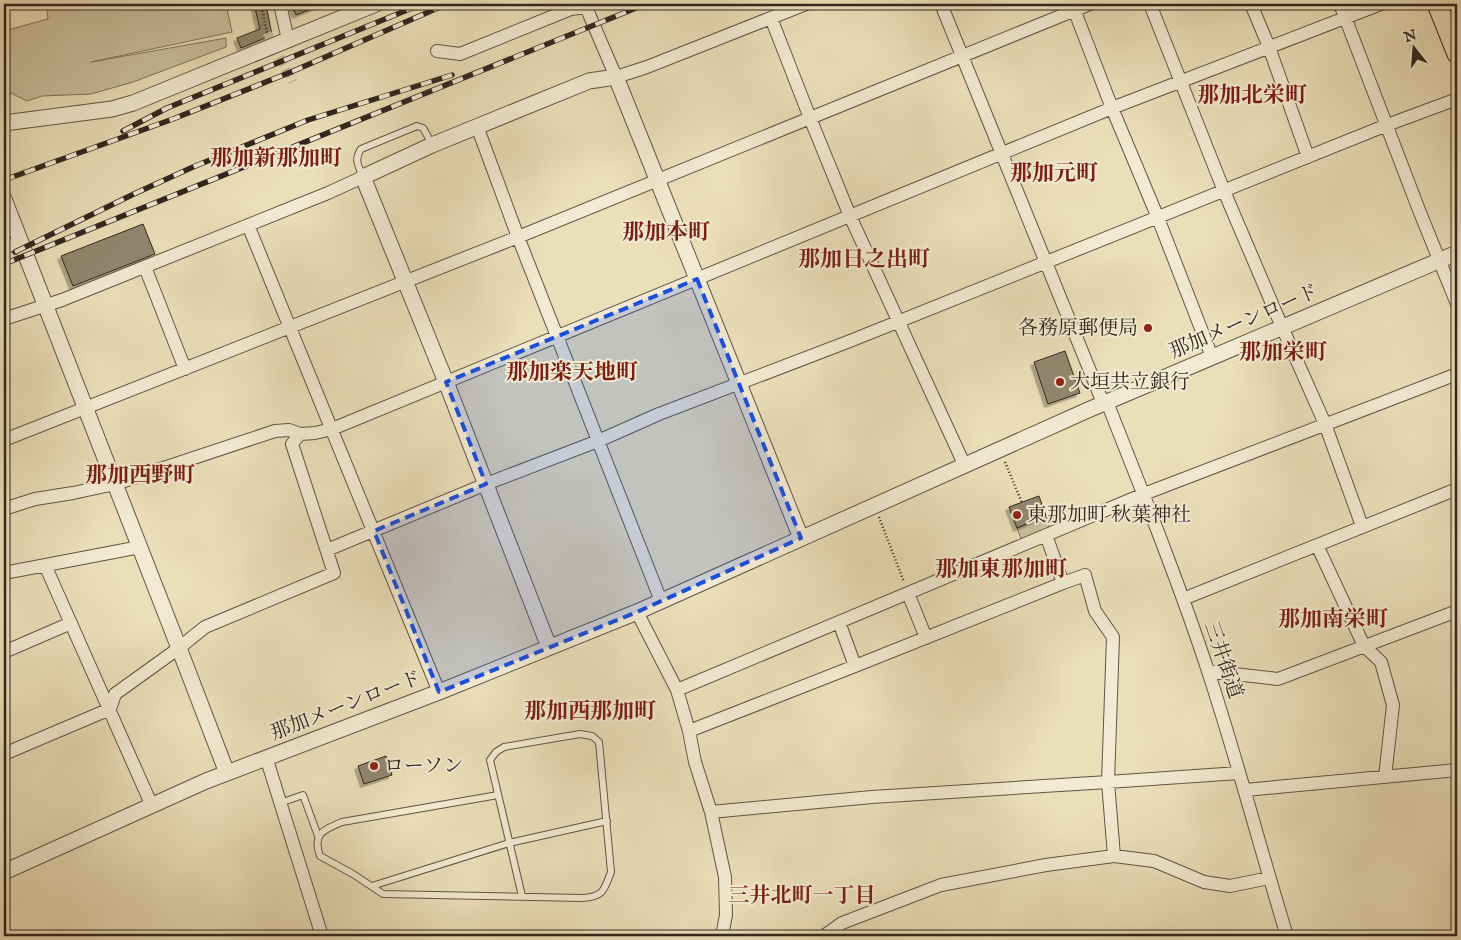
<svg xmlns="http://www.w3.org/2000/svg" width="1461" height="940" font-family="'IM FELL English','Noto Serif JP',serif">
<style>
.green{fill:#cbc09f;stroke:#7e745e}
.building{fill:#92876f;stroke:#31271e;filter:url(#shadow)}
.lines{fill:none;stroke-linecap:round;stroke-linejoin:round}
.pedestrian-tunnel{stroke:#c6ba9a;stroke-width:9;stroke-dasharray:9 4.5;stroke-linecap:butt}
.service-casing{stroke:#605545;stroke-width:8}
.minor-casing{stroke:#605545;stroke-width:14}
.tertiary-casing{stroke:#605545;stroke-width:17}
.primary-casing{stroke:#31271e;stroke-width:21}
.path{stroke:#31271e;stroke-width:2.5;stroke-dasharray:1 2.5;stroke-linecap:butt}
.service{stroke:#f2ead2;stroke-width:6}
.minor{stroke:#f2ead2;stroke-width:12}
.tertiary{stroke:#f2ead2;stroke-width:15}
.primary{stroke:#ebdfb9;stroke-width:19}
.rail-casing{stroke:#31271e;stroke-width:5.5}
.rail{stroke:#f2ead2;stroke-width:4;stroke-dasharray:11;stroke-linecap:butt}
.marked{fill:#1d4ed8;fill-opacity:0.2;stroke:#1d4ed8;stroke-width:4;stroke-dasharray:10 6;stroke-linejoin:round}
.poi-dot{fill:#8f2418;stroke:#f2ead2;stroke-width:2}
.labels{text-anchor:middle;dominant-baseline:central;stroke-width:4;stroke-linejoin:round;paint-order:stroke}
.street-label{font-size:20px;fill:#31271e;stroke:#f2ead2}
.poi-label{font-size:20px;fill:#31271e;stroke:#f2ead2;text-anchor:start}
.neighbourhood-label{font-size:21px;font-weight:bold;fill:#7a1f14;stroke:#f2ead2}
.quarter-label{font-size:22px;font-weight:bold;fill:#7a1f14;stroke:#f2ead2}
</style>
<defs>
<filter id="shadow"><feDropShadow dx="-3.5" dy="3.5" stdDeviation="0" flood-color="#0004"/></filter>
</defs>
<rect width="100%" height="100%" fill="#ebdfb9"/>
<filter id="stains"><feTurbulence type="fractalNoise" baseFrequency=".004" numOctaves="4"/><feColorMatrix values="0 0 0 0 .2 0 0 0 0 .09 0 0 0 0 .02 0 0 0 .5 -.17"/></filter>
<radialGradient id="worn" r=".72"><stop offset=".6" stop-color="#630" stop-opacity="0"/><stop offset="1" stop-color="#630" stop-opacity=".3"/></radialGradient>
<path class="green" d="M46,4H226L232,32L91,62L226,38V47L133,82L91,94L42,96L27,101L11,93L4,95V31L48,19Z
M1046,516L1051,534L1024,546L1017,528Z"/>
<path class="building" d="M254,4H266L272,35L241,48L237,38L260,29Z
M291,4H324L296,15Z
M143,224L155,254L73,286L61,256Z
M1065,351L1080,393L1048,404L1034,362Z
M1039,496L1046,516L1017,528L1009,507Z
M386,756L392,775L364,784L358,766Z"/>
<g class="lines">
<path class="pedestrian-tunnel" d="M267,33L293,82"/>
<defs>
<path id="service" d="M363,176C358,166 354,159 361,149L417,126L423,128L432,144
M498,795L342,822C323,830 312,834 320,856L353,874L383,894L582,898C603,897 604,891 611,872L599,742L592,736L580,734L504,747L496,752L490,760L522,896
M280,803L303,795L318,836
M372,886L509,843L607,821"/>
<path id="minor" d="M280,4L288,40
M941,4L1103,403
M1072,4L1112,108L1158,218L1212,357
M1150,4L1224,191L1282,327L1325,424L1362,526
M1251,4L1269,47L1308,157
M1340,4L1419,210L1457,304
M771,18L810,118L850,216L964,464
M437,51L460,54L571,9L586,7L616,77L647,67L806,4
M477,126L518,237L661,601
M248,225L439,692
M4,248L21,241
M145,267L185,369
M4,319L62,300L328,193L363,177
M1107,402C1142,491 1178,580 1208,671C1237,759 1260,848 1287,936
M4,440L518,237L1090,4
M4,509L35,499L73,493L115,484L275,431L289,430L300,434L315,433L332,429L1112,108L1381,4
M1046,535L1063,583L1085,575L1095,611L1113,637L1108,782L1114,856
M1317,545L1364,646L1381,662L1393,705L1385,777
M327,550L486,484L598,441L659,414L850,341L1387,125L1457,99
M45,565L152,806
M4,573L140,547
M908,593L926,638
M1183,599L1457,489
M637,612L677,690L689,731L695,762L711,812L725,877L726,915L722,936
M839,622L855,666L1063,583
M4,652L71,623
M1208,671L1278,679L1457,611
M677,690L1144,494L1457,374
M689,731L855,666
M4,754L110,709L115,694L179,648L205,627L334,573L292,444L300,434
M266,757L322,936
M1245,790L1457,770
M711,812L872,797L1108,782L1239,773
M824,936L842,923L941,885L1046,865L1114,856L1154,861L1204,882L1230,886L1269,878"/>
<path id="tertiary" d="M4,123L112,109L133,103L376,4
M4,199L179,648L227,773
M549,647L446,382L363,177L432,145L589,81L616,77L801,538
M4,872L206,781L439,692L637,612L1088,410L1457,253"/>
<path id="primary" d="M1437,4L1457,54"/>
</defs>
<use href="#service" class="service-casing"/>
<use href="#minor" class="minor-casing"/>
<use href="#tertiary" class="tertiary-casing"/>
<use href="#primary" class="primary-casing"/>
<path class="path" d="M261,4L267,33
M1005,462L1022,503
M879,517L904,582"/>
<use href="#service" class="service"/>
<use href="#minor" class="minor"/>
<use href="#tertiary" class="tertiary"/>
<use href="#primary" class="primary"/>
<defs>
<path id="rail" d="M123,131L167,108L422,4
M4,180L173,119L291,72L447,4
M15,252L136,193L193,167L308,120L452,75
M4,264L646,4"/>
</defs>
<use href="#rail" class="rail-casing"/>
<use href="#rail" class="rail"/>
</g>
<path class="marked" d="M697,279L801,538L637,612L439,692L374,531L486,484L446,382Z"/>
<g class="poi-dot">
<circle cx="1148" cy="328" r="5"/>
<circle cx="1060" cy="382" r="5"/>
<circle cx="1017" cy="515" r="5"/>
<circle cx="374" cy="766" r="5"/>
</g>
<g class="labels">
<g class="street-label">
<text transform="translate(1244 322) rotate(-23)">那加メーンロード</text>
<text transform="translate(1223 660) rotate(71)">三井街道</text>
<text transform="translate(346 706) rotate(-21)">那加メーンロード</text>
</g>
<g class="poi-label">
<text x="1138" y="328" text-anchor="end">各務原郵便局</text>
<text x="1070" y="382">大垣共立銀行</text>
<text x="1027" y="515">東那加町 秋葉神社</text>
<text x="384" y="766">ローソン</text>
</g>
<g class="neighbourhood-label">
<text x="802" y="896">三井北町一丁目</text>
</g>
<g class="quarter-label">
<text x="1252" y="96">那加北栄町</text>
<text x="276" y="159">那加新那加町</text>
<text x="1054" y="174">那加元町</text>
<text x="666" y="233">那加本町</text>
<text x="864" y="260">那加日之出町</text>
<text x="1283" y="353">那加栄町</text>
<text x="572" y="373">那加楽天地町</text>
<text x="140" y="476">那加西野町</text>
<text x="1001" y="570">那加東那加町</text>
<text x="1333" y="620">那加南栄町</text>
<text x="590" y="712">那加西那加町</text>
</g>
</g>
<rect width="1461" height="940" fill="none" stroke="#ebdfb9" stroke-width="20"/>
<rect x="5" y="5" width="1451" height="930" fill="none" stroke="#31271e" stroke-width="2.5"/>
<rect x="10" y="10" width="1441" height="920" fill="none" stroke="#31271e"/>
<g transform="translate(1414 48) rotate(343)" stroke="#f2ead2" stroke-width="4" paint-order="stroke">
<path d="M0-4L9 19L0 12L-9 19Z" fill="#31271e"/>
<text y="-8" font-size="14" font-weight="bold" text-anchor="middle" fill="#31271e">N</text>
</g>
<rect width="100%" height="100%" filter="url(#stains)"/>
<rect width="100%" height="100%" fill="url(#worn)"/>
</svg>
